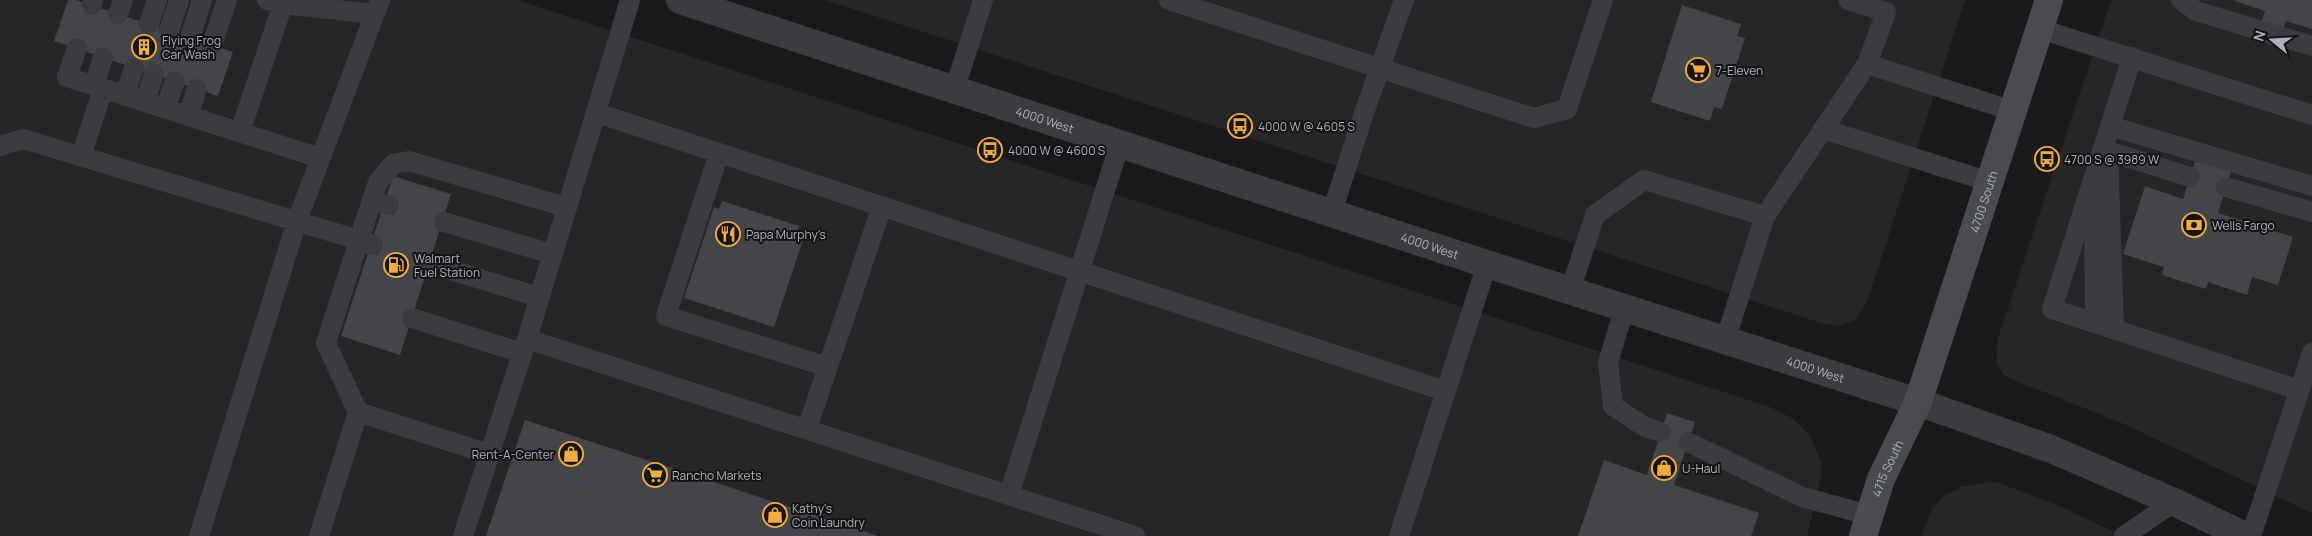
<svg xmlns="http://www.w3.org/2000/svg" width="2312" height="536" font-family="Manrope,sans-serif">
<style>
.built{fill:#262629}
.building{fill:#444549}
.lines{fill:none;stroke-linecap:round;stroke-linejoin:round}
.service{stroke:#3b3c41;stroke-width:20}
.tertiary{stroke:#3b3c41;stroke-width:28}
.secondary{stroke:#494b51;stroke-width:28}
.labels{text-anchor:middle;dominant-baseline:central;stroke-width:4;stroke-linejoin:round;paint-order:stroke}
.poi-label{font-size:12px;fill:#acb1bb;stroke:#151517;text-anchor:start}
.street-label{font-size:12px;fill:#acb1bb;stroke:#151517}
</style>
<rect width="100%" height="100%" fill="#1a1a1c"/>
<path class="built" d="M0,0H517L1770,407L1790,417L1802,427L1811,438L1821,462V477L1807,536H0Z
M825,0H1965L1867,302L1855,320L1838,326L1824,324Z
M2111,0H2312V513L2124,424L2016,381L2003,374L1996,362L1998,338Z
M1989,482L1999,483L2055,504L2123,536H1921L1932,509L1944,496L1961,487Z"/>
<path class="building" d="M68,0H76L233,52L218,96L54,41Z
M2232,0H2312V29L2286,21L2277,47L2255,39L2265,11Z
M1682,5L1741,24L1737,36L1745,38L1722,109L1714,107L1710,121L1651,102Z
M2197,156L2232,168L2218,213L2293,237L2278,285L2252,277L2247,295L2208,282L2206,289L2162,275L2164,267L2123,254L2145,186L2183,199Z
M393,176L451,194L400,355L341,336Z
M722,201L799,226L796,234L804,237L774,327L684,298L714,207L719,209Z
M1667,413L1695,422L1674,485L1759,513L1751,536H1578L1604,460L1647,475Z
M525,420L878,536H486Z"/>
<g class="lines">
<path class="service" d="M267,0L283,4L374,14
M1169,0L1534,118L1567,109L1603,0
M2181,0L2196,11L2312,46
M92,5L93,0
M118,14L123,0
M149,24L157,0
M2040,29L2312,115
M169,31L179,0
M190,38L202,0
M212,45L227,0
M77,48L67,77L320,158
M2132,57L2052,309L2299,390
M1867,64L2013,111
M94,86L103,57
M954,91L983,0
M124,96L134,68
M145,102L154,74
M165,108L175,81
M597,113L1445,391
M188,116L197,89
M2110,126L2312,186
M1823,129L1990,182
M240,132L283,4
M0,146L23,139L359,240L326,343L358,412
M2108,149L2114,329
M2108,151L2190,177
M719,153L666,316L828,367
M81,156L103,89
M2226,187L2312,212
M2094,195L2095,323
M372,200L389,205
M1332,212L1364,113L1404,0
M444,222L552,254
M373,245L359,240L378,182L393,164L409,161L566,207
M428,263L539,297
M1570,291L1595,215L1644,180L1765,216
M1624,309L1608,363L1613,406L1645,427L1661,432
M412,318L522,353
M527,339L1135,536
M1725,341L1765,216L1867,64L1886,12L1848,0
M807,429L882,206
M1688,442L1802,497L1869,515
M1009,495L1120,143
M199,536L297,221L380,0
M319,536L358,412L489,454
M463,536L527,339L630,0
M1399,536L1487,264
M2124,536L2174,502
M2251,536L2312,353"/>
<path class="tertiary" id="s1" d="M680,0L1487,264L1918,402L2051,449L2174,502L2245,536"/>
<path class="secondary" id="s2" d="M1863,536L1881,479L1918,402L2049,0"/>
</g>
<defs>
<symbol id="building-ring" viewBox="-11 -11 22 22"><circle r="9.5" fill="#151517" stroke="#f1ad3c" stroke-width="1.5"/><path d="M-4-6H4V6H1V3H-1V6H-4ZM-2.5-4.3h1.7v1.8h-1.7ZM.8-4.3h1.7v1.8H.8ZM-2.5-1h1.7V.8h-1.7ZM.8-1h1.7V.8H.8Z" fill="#f1ad3c"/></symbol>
<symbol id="supermarket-ring" viewBox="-11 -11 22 22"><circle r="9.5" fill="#151517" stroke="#f1ad3c" stroke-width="1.5"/><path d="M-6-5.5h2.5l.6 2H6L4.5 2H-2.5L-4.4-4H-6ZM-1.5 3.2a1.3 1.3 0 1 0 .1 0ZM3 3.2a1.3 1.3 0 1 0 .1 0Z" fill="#f1ad3c"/></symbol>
<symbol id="bus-ring" viewBox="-11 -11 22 22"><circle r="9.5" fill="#151517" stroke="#f1ad3c" stroke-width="1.5"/><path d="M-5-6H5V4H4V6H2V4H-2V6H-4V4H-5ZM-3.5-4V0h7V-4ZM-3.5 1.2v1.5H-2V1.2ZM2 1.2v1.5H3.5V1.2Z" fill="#f1ad3c"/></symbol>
<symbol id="bank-ring" viewBox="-11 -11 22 22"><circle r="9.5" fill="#151517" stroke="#f1ad3c" stroke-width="1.5"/><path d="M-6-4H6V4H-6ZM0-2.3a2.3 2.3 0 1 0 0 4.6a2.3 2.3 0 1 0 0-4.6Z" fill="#f1ad3c"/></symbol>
<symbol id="restaurant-ring" viewBox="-11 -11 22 22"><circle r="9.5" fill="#151517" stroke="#f1ad3c" stroke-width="1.5"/><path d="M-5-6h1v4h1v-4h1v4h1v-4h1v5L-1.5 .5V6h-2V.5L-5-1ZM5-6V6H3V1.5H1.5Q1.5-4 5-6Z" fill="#f1ad3c"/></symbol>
<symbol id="fuel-ring" viewBox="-11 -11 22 22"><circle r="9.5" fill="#151517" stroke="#f1ad3c" stroke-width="1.5"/><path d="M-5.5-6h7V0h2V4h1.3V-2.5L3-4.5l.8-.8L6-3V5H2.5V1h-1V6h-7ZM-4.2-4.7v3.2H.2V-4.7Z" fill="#f1ad3c"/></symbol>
<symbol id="shop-ring" viewBox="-11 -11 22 22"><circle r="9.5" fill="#151517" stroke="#f1ad3c" stroke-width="1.5"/><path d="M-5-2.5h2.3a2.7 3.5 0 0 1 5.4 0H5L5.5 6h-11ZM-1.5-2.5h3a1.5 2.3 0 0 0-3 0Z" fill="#f1ad3c"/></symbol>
</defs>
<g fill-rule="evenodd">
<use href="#building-ring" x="130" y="33" width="28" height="28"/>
<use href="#supermarket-ring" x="1684" y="56" width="28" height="28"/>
<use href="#bus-ring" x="1226" y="112" width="28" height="28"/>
<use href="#bus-ring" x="976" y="136" width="28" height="28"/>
<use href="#bus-ring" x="2033" y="145" width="28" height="28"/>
<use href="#bank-ring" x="2180" y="211" width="28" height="28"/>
<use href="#restaurant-ring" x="714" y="220" width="28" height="28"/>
<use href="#fuel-ring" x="382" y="251" width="28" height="28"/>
<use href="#shop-ring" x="557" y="440" width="28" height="28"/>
<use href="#shop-ring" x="1650" y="454" width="28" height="28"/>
<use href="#supermarket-ring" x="641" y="461" width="28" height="28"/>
<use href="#shop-ring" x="761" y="501" width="28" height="28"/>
</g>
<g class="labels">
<g class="poi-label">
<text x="162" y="40">Flying Frog<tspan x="162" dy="14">Car Wash</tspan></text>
<text x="1716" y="70">7-Eleven</text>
<text x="1258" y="126">4000 W @ 4605 S</text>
<text x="1008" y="150">4000 W @ 4600 S</text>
<text x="2064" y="159">4700 S @ 3989 W</text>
<text x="2212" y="225">Wells Fargo</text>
<text x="746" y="234">Papa Murphy's</text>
<text x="414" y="258">Walmart<tspan x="414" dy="14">Fuel Station</tspan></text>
<text x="554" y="454" text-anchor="end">Rent-A-Center</text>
<text x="1682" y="468">U-Haul</text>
<text x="672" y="475">Rancho Markets</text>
<text x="792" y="508">Kathy's<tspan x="792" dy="14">Coin Laundry</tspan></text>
</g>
<g class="street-label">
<text stroke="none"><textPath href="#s1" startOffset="384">4000 West</textPath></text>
<text stroke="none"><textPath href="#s2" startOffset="356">4700 South</textPath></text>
<text stroke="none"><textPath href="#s1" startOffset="789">4000 West</textPath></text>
<text stroke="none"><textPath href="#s1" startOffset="1194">4000 West</textPath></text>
<text stroke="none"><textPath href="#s2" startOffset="72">4715 South</textPath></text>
</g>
</g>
<g transform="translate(2272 40) rotate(288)" stroke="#151517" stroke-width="4" paint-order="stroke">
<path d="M0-4L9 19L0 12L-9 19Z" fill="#acb1bb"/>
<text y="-8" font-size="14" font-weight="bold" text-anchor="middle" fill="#acb1bb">N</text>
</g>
</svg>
